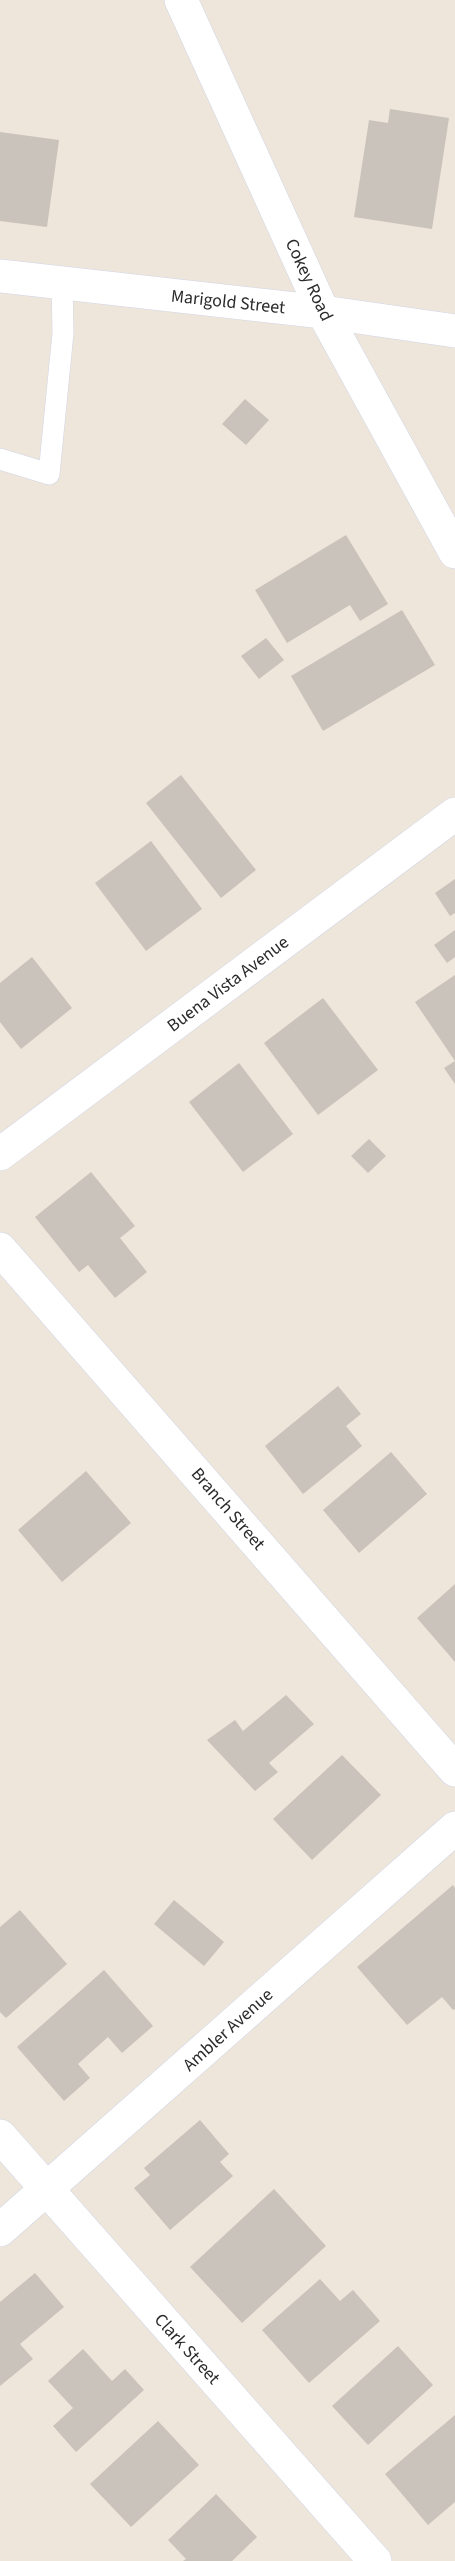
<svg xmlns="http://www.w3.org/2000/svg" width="455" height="2561" font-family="'Source Sans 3',sans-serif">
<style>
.building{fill:#c9c3bb}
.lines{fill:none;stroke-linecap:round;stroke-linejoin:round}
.service-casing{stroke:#d1d5e5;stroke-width:22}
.minor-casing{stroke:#d1d5e5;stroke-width:34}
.tertiary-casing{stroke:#d1d5e5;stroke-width:34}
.service{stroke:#fff;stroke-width:21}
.minor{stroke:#fff;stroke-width:33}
.tertiary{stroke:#fff;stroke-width:33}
.labels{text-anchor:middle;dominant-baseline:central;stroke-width:4.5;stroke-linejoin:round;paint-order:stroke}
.street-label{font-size:18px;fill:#2b2b2b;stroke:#fff}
</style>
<rect width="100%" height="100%" fill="#eee6db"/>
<path class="building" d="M390,109L449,118L432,229L354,217L369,120L388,123Z
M0,132L59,140L47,227L0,221Z
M245,399L269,420L246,445L222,424Z
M346,535L388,604L360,621L350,605L287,643L255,590Z
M402,610L435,665L323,731L291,676Z
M266,638L284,660L259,679L241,656Z
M181,775L256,870L221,898L146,803Z
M151,841L202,909L146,951L95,883Z
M455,879V913L450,916L435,893Z
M455,930V957L447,963L434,945Z
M32,957L72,1008L21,1049L0,1022V983Z
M455,975V1084L444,1068L455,1061L415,1002Z
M323,998L378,1070L318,1115L264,1043Z
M239,1063L293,1134L243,1172L189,1102Z
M369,1139L386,1156L368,1173L351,1156Z
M91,1172L135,1226L120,1238L147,1272L115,1298L88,1265L79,1272L35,1217Z
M338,1386L361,1414L346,1426L362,1446L303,1494L265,1446Z
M391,1452L427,1494L359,1553L323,1510Z
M86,1471L131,1523L62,1582L18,1530Z
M455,1584V1662L417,1618Z
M286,1695L314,1724L269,1763L278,1772L255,1791L207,1740L235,1720L243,1731Z
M342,1755L381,1795L312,1860L273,1819Z
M453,1885L455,1888V2009L453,2010L442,1997L407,2025L357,1967Z
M174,1900L224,1942L204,1966L154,1924Z
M20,1910L67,1964L6,2018L0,2012V1927Z
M104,1970L153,2026L122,2053L108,2037L78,2064L90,2078L64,2101L17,2047Z
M200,2120L229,2154L220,2162L233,2176L170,2230L134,2188L150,2175L144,2168Z
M274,2189L326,2246L242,2323L190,2267Z
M35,2273L64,2307L20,2344L33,2359L0,2386V2302Z
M320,2279L340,2301L353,2290L380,2321L309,2383L262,2330Z
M398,2346L433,2385L368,2445L332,2406Z
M83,2349L112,2381L125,2369L144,2390L76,2452L53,2426L73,2408L48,2381Z
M455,2415V2502L428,2525L385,2474Z
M158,2421L199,2465L131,2527L90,2484Z
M216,2494L257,2537L232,2561H183L186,2559L168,2540Z"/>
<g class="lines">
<defs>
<path id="service" d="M0,459L49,474L63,333L62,283"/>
<path id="minor" d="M323,312L455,331
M0,1154L455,814
M0,1249L455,1770
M0,2136L375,2561
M0,2230L455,1828"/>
<path id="tertiary" d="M181,0L323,312L455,552
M0,276L323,312"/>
</defs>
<use href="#service" class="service-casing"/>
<use href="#minor" class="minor-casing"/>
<use href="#tertiary" class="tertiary-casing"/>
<use href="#service" class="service"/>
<use href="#minor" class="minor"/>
<use href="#tertiary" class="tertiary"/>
</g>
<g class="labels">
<g class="street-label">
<text transform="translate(309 280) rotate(65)">Cokey Road</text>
<text transform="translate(228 302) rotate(6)">Marigold Street</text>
<text transform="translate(228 984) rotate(-37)">Buena Vista Avenue</text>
<text transform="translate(228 1509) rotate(49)">Branch Street</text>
<text transform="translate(228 2030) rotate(-42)">Ambler Avenue</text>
<text transform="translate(187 2349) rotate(48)">Clark Street</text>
</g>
</g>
</svg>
